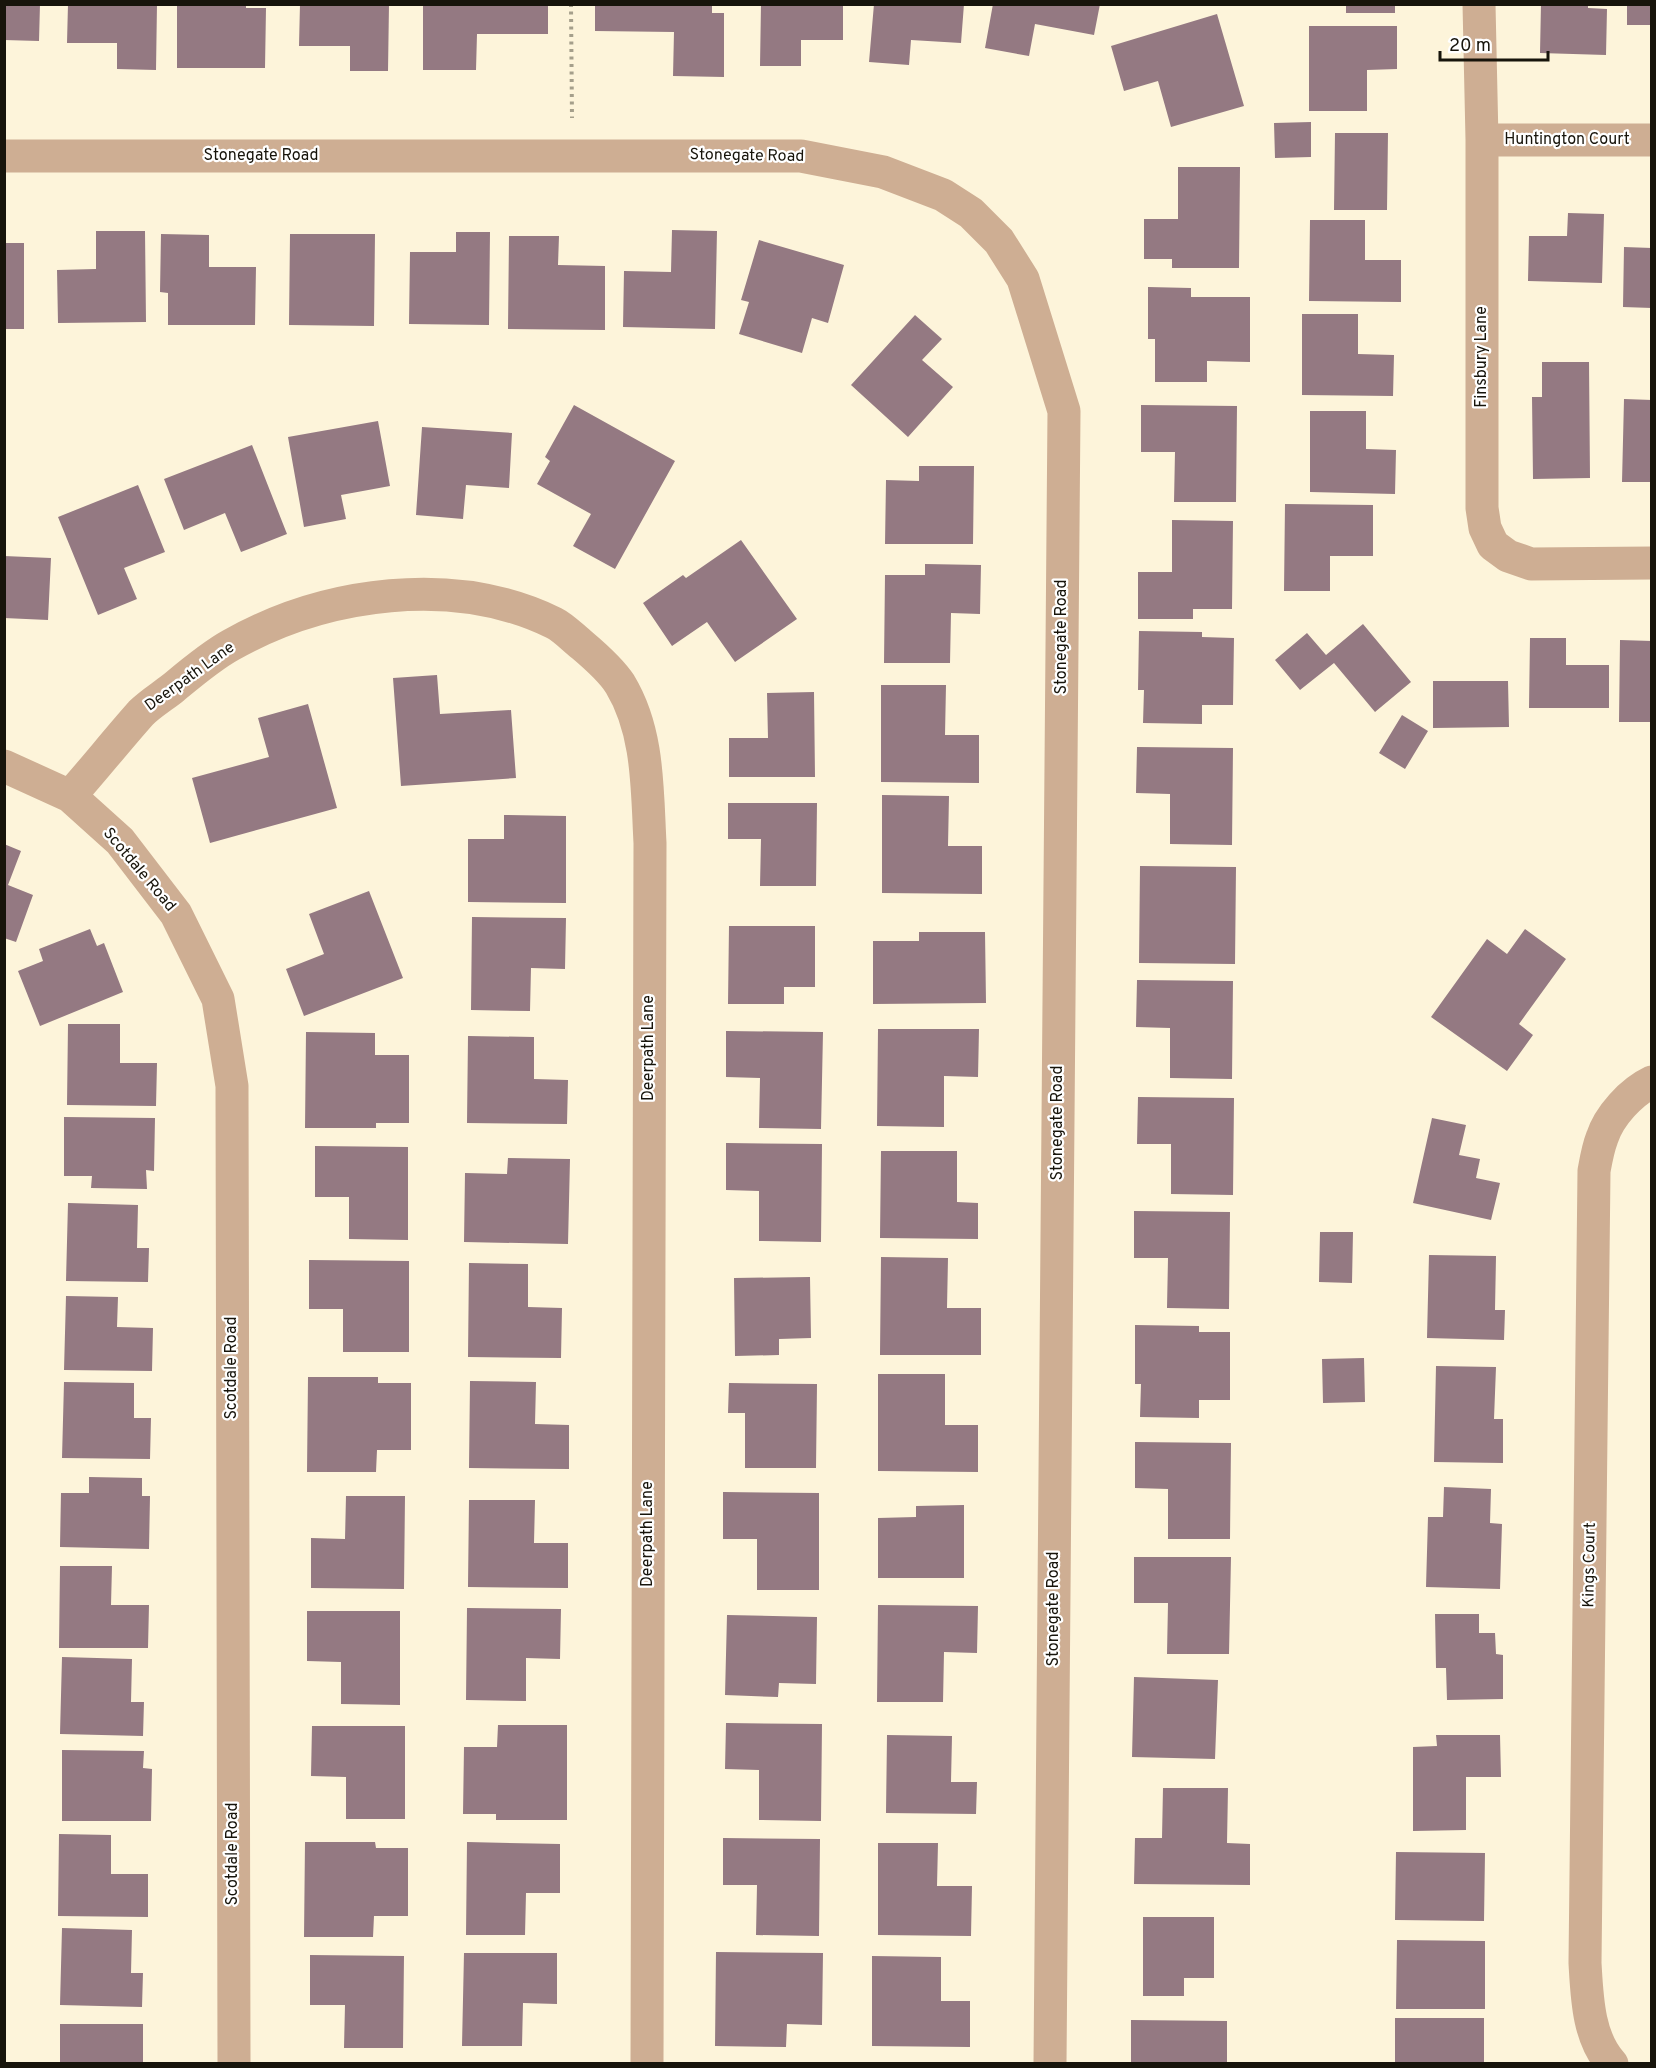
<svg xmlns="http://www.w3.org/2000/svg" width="1656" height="2068" font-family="Overpass,sans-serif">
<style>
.building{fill:#947982}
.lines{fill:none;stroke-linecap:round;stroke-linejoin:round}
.path{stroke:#a59f8b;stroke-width:4;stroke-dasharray:3 4.5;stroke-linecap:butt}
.minor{stroke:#ceae93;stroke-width:33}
.labels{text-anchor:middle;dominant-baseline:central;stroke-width:4.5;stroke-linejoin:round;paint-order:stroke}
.street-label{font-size:16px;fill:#17140b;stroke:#fff}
</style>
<rect width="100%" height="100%" fill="#fdf4da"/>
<path class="building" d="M4,4H40L39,41L4,40Z
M68,4H157L156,70L117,69V43H67Z
M177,4H246V8H266L265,68H177Z
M300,4H389L388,71H350V46H299Z
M423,4H548V34H477L476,70H423Z
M595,4H712V13H724V77L673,76L674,32L595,31Z
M761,4H843V40H801V66H760Z
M874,4H964L961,43L911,40L909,65L869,62Z
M993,4H1100L1094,35L1035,24L1029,56L985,48Z
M1346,4H1395V13H1346Z
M1541,4H1588V8L1607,9L1606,55L1540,53Z
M1627,4H1652V25H1627Z
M1217,14L1244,106L1171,127L1158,81L1124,91L1111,46Z
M1309,26H1397V69L1367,70V111H1309Z
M1311,122V157L1275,158L1274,123Z
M1335,133H1388L1387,210H1334Z
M1178,167H1240L1239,268H1172V259H1144V219H1178Z
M1568,213L1604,214L1602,283L1528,281L1529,236H1567Z
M1310,220H1365V260H1401V302L1309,301Z
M672,230L717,231L715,329L623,327L624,271L671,272Z
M96,231H145L146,322L58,323L57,270L96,269Z
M456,232H490L489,325L409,324L410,252H456Z
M161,234L209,235V267H256L255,325H168V293L160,292Z
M290,234H375L374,326L289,325Z
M509,236H559L558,265L605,266V330L508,329Z
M759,240L844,265L828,323L812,318L802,353L739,334L749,302L741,300Z
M4,243H24V329H4Z
M1624,247L1652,248V308L1623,307Z
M1148,287L1191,288V297H1250V362L1207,361V382H1155V339H1148Z
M1302,314H1358V354L1394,355L1393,396L1302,395Z
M915,315L942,339L922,360L953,387L908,437L851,385Z
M1542,362H1589L1590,478L1533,479L1532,397H1542Z
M1624,399L1652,400V482H1622Z
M574,405L675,461L615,569L573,546L591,514L537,484L550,461L545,457Z
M1141,405L1237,406L1236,502H1174L1175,452H1141Z
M1310,411H1366V449L1396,450L1395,494L1310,492Z
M378,421L390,486L341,495L346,519L304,527L288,437Z
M422,427L512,433L509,488L466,485L463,519L416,515Z
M252,445L287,534L241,552L225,513L184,530L164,479Z
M919,466H974L973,544H885L886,480L919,481Z
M138,485L165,552L124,568L137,599L98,615L58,517Z
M1285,504L1373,505V556H1330V591H1284Z
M1172,520L1233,521L1232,609H1193V619H1138V572H1172Z
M741,540L797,619L735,662L707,622L672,646L643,603L683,575L686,578Z
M4,556L51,558L48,620L4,618Z
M925,564L981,565L980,614L951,613L950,663H884L885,575H925Z
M1363,624L1411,682L1375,712L1334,663L1300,690L1275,660L1307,633L1326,655Z
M1139,631L1202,632V637L1234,638L1233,705H1202V724L1143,723L1144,690H1138Z
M1530,638H1566V665H1609V708H1529Z
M1620,640L1652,641V722H1619Z
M437,675L440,714L511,710L516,778L401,786L393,678Z
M1433,681H1508L1509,727L1433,728Z
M881,685H946L945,735H979V783L881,782Z
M814,692L815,777H729V738H768L767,693Z
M308,704L337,808L210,843L192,778L269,757L258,718Z
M1402,715L1428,731L1405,769L1379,753Z
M1137,747L1233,748L1232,845L1170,844V794L1136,793Z
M882,795L949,796L948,846H982V894L882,893Z
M728,803H817L816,886H760L761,839H728Z
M504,815L566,816V903L468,902V839H504Z
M4,844L21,851L8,885L33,895L16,942L4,938Z
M1140,866L1236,867L1235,964L1139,963Z
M369,891L403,978L304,1016L286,969L324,954L309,914Z
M472,917L566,918L565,969L531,968L530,1011L471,1010Z
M729,926H815V987H784V1004H728Z
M90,929L97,946L104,943L123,992L40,1026L18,971L43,961L39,949Z
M1525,929L1566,959L1519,1024L1533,1035L1507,1071L1431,1017L1487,939L1507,954Z
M919,932H985L986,1003L873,1004V941H919Z
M1137,980L1233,981L1232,1079L1170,1078V1028L1136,1027Z
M68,1024H120V1063H157L156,1106L67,1105Z
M878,1029H979L978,1077L944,1076V1127L877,1126Z
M726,1031L823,1032L821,1129L759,1128L760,1078L726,1077Z
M306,1032L375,1033V1055H409V1123H376V1128H305Z
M468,1036L534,1037V1079L568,1080L567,1124L467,1123Z
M1138,1097L1234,1098L1233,1195L1171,1194V1144H1137Z
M64,1117L155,1118L154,1171L146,1170L147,1189L91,1188L92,1176H64Z
M1432,1118L1466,1125L1459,1155L1480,1159L1476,1178L1500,1183L1491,1220L1413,1203Z
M726,1143L822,1144L821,1242L759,1241V1191L726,1190Z
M315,1146L408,1147V1240L349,1239V1197H315Z
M881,1151H957V1202L978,1203V1239L880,1238Z
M508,1158L570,1159L568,1244L464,1242L465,1173L507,1174Z
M68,1203L138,1205L137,1248H149L148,1282L66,1281Z
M1134,1211L1230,1212L1229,1309L1167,1308L1168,1258H1134Z
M1320,1232H1353L1352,1283L1319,1282Z
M1429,1255L1496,1256L1495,1310H1505L1504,1340L1427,1338Z
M881,1257L948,1258L947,1308H981V1355H880Z
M309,1260L409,1261V1352H343V1309H309Z
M469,1263L528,1264V1307L562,1308L561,1358L468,1357Z
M810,1277L811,1338L779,1339V1355L735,1356L734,1278Z
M66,1296L118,1297L117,1327L153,1328L152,1371L64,1370Z
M1135,1325L1199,1326V1332H1230V1400H1199V1418L1140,1417L1141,1384H1135Z
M1364,1358L1365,1402L1323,1403L1322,1359Z
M1436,1366L1496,1367L1494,1419H1503V1463L1434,1462Z
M878,1374H945V1425H978V1472L878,1471Z
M308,1377H378V1383H411V1450H377L376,1472H307Z
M470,1381L536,1382L535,1424L569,1425V1469L469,1468Z
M64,1382L134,1383V1418H151L150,1459L62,1458Z
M729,1383L817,1384L816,1468H745V1413H728Z
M1135,1442L1231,1443L1230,1539H1168V1489L1135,1488Z
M89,1477L142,1478V1496H150L149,1549L60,1547L61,1493H89Z
M1444,1487L1491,1489L1490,1523L1502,1524L1500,1589L1426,1587L1428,1517H1443Z
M723,1492L819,1493V1590H757V1539H723Z
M346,1496H405L404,1589L311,1588V1538L345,1539Z
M469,1500H535L534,1543H568V1588L468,1587Z
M964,1505V1578H878V1518L916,1517V1506Z
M1134,1557H1231L1229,1654H1167L1168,1603H1134Z
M60,1566H112L111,1605H149L148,1648H59Z
M878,1605L978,1606L977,1653L944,1652L943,1702H877Z
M467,1608L561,1609L560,1659L526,1658V1701L466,1700Z
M307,1611H400V1705L341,1704V1662L307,1661Z
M1435,1614H1479V1633H1495L1496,1654L1503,1655V1699L1447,1700L1446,1668H1436Z
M727,1615L817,1617L816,1684L779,1683L778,1697L725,1695Z
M62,1657L132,1659L131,1702H144L143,1736L60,1734Z
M1134,1677L1218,1680L1215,1759L1132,1757Z
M726,1723L822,1724L821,1821L759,1820V1770L725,1769Z
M498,1725H567V1820H496V1814H463L464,1747H497Z
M312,1726H405V1819H346V1777L311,1776Z
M887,1735L952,1736L951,1782H977L976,1814L886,1813Z
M1436,1735H1500L1501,1777H1466V1830L1413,1831V1747L1437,1746Z
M62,1750L144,1751L143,1768L152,1769L151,1821H62Z
M1163,1788H1228L1227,1843L1250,1844V1885L1134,1884L1135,1838H1162Z
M59,1834L111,1835V1874H148V1917L58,1916Z
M723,1838L820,1839L819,1936L756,1935L757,1885H723Z
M305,1842H375L376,1848H408V1916H374L373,1937H304Z
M467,1842L560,1844V1893H526L525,1935H466Z
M878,1843H938L937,1886H972L971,1936L878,1935Z
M1396,1852L1485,1853L1484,1921L1395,1920Z
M1143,1917H1214V1978H1184V1996H1143Z
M62,1928L132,1930L131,1973H143L142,2007L60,2005Z
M1397,1940L1485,1941V2009H1396Z
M716,1952L823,1953L822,2025L787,2024L786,2047L715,2046Z
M464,1953H557V2004L523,2003L522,2046H462Z
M310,1955L404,1956L403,2048H344L345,2005H310Z
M872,1956L941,1957V2001H970V2047L872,2046Z
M1395,2018H1484V2064H1395Z
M1131,2020L1227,2021V2064H1131Z
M60,2024H143V2064H60Z"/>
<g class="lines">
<path class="path" d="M571,4L572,118"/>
<path class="minor" d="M1479,4L1482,140V508L1485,528L1493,545L1508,556L1531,564L1652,563
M1482,140H1652
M4,156H801L883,172L943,195L971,213L999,241L1023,279L1064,411L1050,2064
M4,766L70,796L120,841L176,914L218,999L232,1086L234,2064
M70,796C94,769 117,740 141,713C150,704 163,696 173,688C191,673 211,656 231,645C325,592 454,574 554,623C564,628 573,638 582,645C595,656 611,670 620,684C649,732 647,789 650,843L647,2064
M1612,2064C1588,2038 1587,1997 1585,1963L1594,1171C1596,1160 1598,1148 1602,1138C1609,1116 1631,1092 1652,1082"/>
</g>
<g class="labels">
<g class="street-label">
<text x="1567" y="140">Huntington Court</text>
<text x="261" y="156">Stonegate Road</text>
<text transform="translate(747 156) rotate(1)">Stonegate Road</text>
<text transform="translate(1482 357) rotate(-90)">Finsbury Lane</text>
<text transform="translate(1062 637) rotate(-90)">Stonegate Road</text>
<text transform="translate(190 677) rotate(-36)">Deerpath Lane</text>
<text transform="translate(139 870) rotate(50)">Scotdale Road</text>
<text transform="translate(649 1048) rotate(-90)">Deerpath Lane</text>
<text transform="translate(1058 1123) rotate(-90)">Stonegate Road</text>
<text transform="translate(232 1368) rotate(-90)">Scotdale Road</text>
<text transform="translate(648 1534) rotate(-90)">Deerpath Lane</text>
<text transform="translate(1590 1565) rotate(-89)">Kings Court</text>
<text transform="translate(1054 1609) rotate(-90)">Stonegate Road</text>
<text transform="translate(233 1854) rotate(-90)">Scotdale Road</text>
</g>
</g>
<rect width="1656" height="2068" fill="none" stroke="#17140b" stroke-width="12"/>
<path d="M1440 51v9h108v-9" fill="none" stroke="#17140b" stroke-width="3"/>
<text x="1449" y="51" font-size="18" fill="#17140b" stroke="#ffffff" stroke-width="4.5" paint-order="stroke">20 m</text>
</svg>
